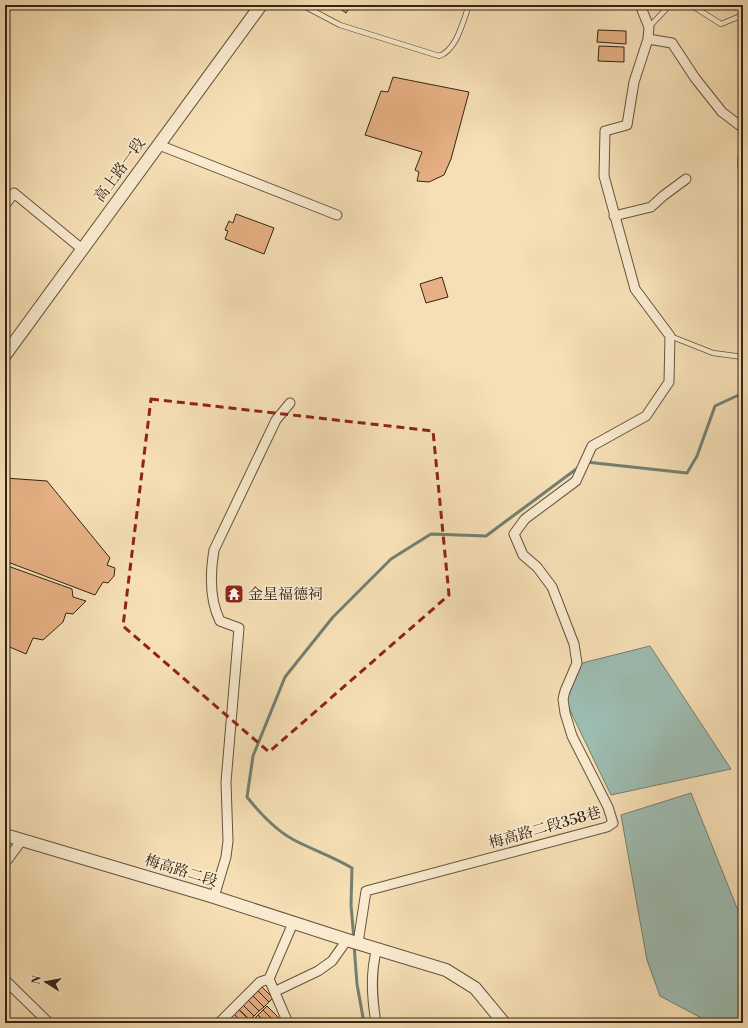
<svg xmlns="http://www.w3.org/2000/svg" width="748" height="1028" font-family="'Libre Bodoni','Noto Serif TC',serif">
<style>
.water{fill:#9dbcb1;stroke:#737f72}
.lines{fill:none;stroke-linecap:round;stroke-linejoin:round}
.stream{stroke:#737f72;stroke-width:3}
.building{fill:#e6b084;stroke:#342413}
.service-casing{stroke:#64533c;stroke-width:6}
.minor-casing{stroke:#64533c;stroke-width:11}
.tertiary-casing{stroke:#64533c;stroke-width:14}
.service{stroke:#f9eacf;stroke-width:4.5}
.minor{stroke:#f9eacf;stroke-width:9}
.tertiary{stroke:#f9eacf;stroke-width:12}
.marked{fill:none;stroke:#8f2418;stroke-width:3;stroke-dasharray:8 5;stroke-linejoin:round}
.labels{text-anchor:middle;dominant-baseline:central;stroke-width:3.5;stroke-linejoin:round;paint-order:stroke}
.street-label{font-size:15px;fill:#342413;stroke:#f9eacf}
.poi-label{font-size:15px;fill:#342413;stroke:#f9eacf;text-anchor:start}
</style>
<rect width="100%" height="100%" fill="#f6dfb5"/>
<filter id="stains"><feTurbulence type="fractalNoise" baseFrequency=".005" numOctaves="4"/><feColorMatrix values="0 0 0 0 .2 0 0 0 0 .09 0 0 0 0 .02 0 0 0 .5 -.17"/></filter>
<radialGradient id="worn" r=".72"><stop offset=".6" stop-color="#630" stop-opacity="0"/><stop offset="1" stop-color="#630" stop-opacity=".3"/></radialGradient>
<path class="water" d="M650,646L731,769L611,795L564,698L578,664Z
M691,793L743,923V1023L709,1022L660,996L647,960L621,815Z"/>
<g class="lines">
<path class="stream" d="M586,462L687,473L697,456L715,406L743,393
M354,940L351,905L352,868C334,857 313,850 294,840C277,831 259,812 247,797L253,756L285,677L333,617L391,559L431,534L486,536L579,467
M354,945L357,984L364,1023"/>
</g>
<path class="building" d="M335,5H351L346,13Z
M598,30L626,31V44L597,42Z
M599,46L624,47V62L598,61Z
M393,77L469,92L451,159L444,175L429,182L417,181L419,172L415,170L422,152L365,135L381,91L388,92Z
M5,179L9,183L5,188Z
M236,214L274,228L264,254L225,239L228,231L225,230L229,221L233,223Z
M442,277L448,297L426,303L420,284Z
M5,478L47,481L110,558L107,565L115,568L114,576L108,583L103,582L95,595L5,561Z
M5,565L72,589L73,597L86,601L73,614L66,613L63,622L43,640L33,638L26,654L5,645Z
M240,589L241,597L229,598L228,590Z
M260,985L273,998L269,1002L256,989Z
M256,989L269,1002L264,1007L251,994Z
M251,994L264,1007L259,1011L247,999Z
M247,999L259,1011L254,1016L242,1004Z
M242,1004L254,1016L250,1020L237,1008Z
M267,1006L284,1023H276L263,1010Z
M237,1008L250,1020L247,1023H243L233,1013Z
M263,1010L276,1023H266L258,1015Z
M233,1013L243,1023H236L229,1016Z
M258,1015L266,1023H256L253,1020Z
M229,1016L236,1023H227L225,1020Z"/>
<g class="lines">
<defs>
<path id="service" d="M302,5L340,25L439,56C457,50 463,21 469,5
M691,5L721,24L743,15
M649,27L670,5
M670,336L713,353L743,357"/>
<path id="minor" d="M648,39L672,43L695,78L722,112L743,128
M159,145L337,215
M743,158V167
M5,205L14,193L82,249
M614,216L651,207L663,196L686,179
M5,863L22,840
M214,897L226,857L228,841L226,782L239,628L220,621C209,599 210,574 214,550L276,420L290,403
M358,943L366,891L607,827L613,823L608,807L572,736L565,713L563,699L565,691L577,663L574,644L552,587L537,567L523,555L514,534L525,519L576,481L592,446L646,416L669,382L670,336L635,289L604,176L605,131L627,125L634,82L648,39L649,27L640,5
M269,979L288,1023
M5,980L49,1023
M276,991L318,971L332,961L347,940
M219,1023L260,982L269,979L293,923
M376,1023C372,998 370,973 377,948"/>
<path id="tertiary" d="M5,355L261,5
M5,835L214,897L347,940L446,970L475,988L504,1023"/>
</defs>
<use href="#service" class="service-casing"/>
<use href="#minor" class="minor-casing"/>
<use href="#tertiary" class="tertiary-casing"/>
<use href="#service" class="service"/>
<use href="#minor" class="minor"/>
<use href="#tertiary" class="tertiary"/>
</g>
<path class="marked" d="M151,399L433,431L449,595L269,752L123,626Z"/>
<defs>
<symbol id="temple-square" viewBox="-11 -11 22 22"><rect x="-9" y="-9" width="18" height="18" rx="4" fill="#8f2418" stroke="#f9eacf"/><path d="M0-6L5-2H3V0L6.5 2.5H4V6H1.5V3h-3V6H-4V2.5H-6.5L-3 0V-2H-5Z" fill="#fff"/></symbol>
</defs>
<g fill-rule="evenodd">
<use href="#temple-square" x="223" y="583" width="22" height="22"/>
</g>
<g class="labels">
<g class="street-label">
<text transform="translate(120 170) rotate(-54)">高上路一段</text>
<text transform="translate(545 828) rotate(-16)">梅高路二段358巷</text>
<text transform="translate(181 871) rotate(17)">梅高路二段</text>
</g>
<g class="poi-label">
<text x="248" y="594">金星福德祠</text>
</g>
</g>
<rect width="748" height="1028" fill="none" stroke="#f6dfb5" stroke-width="20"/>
<rect x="6" y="6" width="736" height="1016" fill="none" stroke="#342413" stroke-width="2"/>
<rect x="10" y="10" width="728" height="1008" fill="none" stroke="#342413"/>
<g transform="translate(46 982) rotate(281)" stroke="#f9eacf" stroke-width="3" paint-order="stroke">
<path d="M0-3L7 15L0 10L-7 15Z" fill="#342413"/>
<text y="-6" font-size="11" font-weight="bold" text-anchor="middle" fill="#342413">N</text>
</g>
<rect width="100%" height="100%" filter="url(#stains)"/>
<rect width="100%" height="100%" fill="url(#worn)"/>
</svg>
